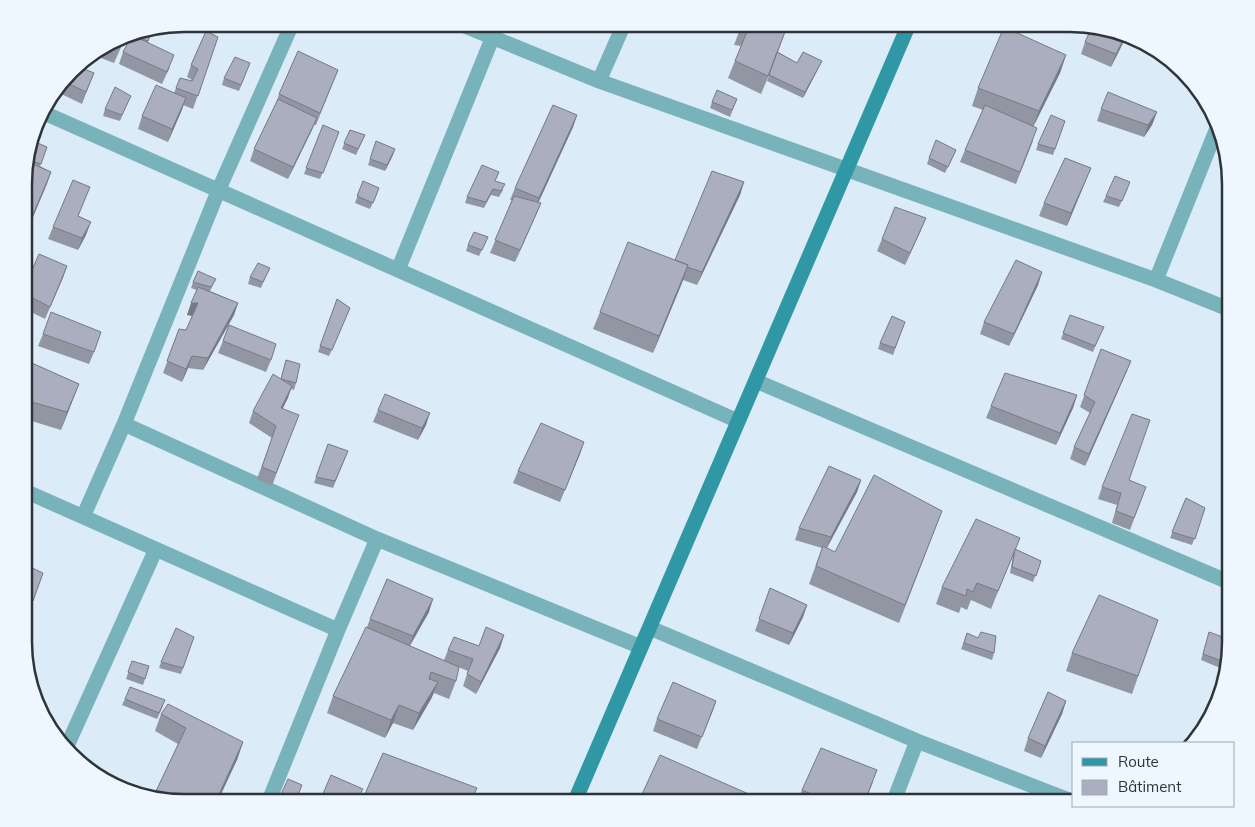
<svg xmlns="http://www.w3.org/2000/svg" width="1255" height="827" font-family="Mulish,sans-serif">
<style>
.lines{fill:none;stroke-linecap:round;stroke-linejoin:round}
.street{stroke:#78b3bb;stroke-width:15}
.secondary{stroke:#3097a4;stroke-width:15}
.wall{fill:#9296a3}
.shaded-wall{fill:#777a85}
.building{fill:#aaaebe;stroke:#777a85}
.rim{fill:none;stroke:#2e3439;stroke-width:2.5}
</style>
<rect width="100%" height="100%" fill="#dbebf7"/>
<g class="lines">
<path class="street" d="M460,24L599,81L1156,280L1231,310
M599,81L624,24
M42,112L738,421
M398,270L498,24
M1156,280L1217,128
M756,381L1231,583
M124,424L377,539L641,647
M25,491L338,630
M83,517L124,424L219,189L292,24
M650,628L917,741L1074,802
M67,746L156,549
M268,803L338,630L377,539
M893,803L917,741"/>
<path class="secondary" d="M574,803L909,24"/>
</g>
<path class="wall" d="M319,24H338L336,29Z
M726,24H739L737,28Z
M742,24H788L778,52L797,63L819,67L803,98L767,81L772,68L761,94L728,78L741,46L734,45Z
M152,30L148,42L170,67L162,84L119,64L123,52Z
M1122,32L1127,35L1111,67L1081,54L1085,42Z
M126,35L114,63L93,55L124,36Z
M218,37L193,109L183,105L168,142L138,129L142,116L174,93L180,78L192,81V80L187,77L191,65Z
M1066,55L1060,73L1033,127V141L1016,184L960,162L965,150L983,110L972,106L978,88Z
M250,63L239,91L222,85L224,78Z
M77,66L94,73L82,104L57,92Z
M338,70L316,125H314L288,179L250,161L254,149L276,104L279,94Z
M737,99L730,117L710,108L712,102Z
M128,102L120,121L103,116L105,109Z
M1101,109L1157,112L1152,125L1144,137L1097,121Z
M577,115L573,127L538,203H541L536,215L515,262L490,253L512,200H510L515,188Z
M1065,121L1053,155L1036,150L1038,144Z
M323,125L339,132L320,179L304,174Z
M350,130L365,135L356,155L342,149Z
M376,141L393,155L385,171L368,165Z
M32,142L47,147L40,166L51,172L28,229L25,228V164Z
M956,150L945,173L927,164L929,158Z
M1091,168L1067,226L1039,216L1044,203Z
M363,181L377,194L370,209L355,203Z
M495,181L503,190L499,197L491,195L484,208L465,203L467,197Z
M744,182L740,195L697,285L683,280L653,353L593,329L600,312L675,260Z
M1128,188L1119,207L1103,202L1106,196Z
M79,216L86,235L78,250L48,239L53,227Z
M921,230L905,265L877,251L882,239Z
M488,237L479,256L466,251L468,245Z
M67,266L45,319L25,309V286Z
M1042,272L1038,285L1009,346L980,334L984,322Z
M267,274L261,288L248,284L250,277Z
M216,279L210,291L238,303L234,315L203,370L188,368L182,382L163,373L179,329L186,330L192,316L187,315L197,290L191,288L193,282Z
M337,299L350,308L329,356L318,352Z
M1070,315L1101,333L1093,352L1061,339Z
M905,322L893,355L878,349L880,343Z
M43,334L94,352L89,364L38,346Z
M223,341L271,360L266,372L218,353Z
M1101,349L1131,361L1126,373L1085,466L1070,459L1074,447L1090,413L1080,407Z
M25,360L79,384L61,430L25,419Z
M286,360L296,383L294,390L291,389L282,409L294,427L272,486L257,479L272,438L249,423L253,411L281,379Z
M1077,395L1073,408L1056,445L986,418L991,406Z
M378,410L426,425L418,440L373,422Z
M328,444L348,451L333,488L314,483Z
M580,454L560,502L513,483L518,471Z
M861,480L857,492L827,548L835,552L942,511L899,623L809,584L822,548L795,540L799,528Z
M1102,487H1146L1130,530L1112,523L1117,505L1098,499Z
M1186,498L1205,508L1192,545L1170,538Z
M1231,542V571L1221,567L1227,549Z
M1015,549L1041,561L1033,582L1010,573L1013,555L991,609L971,600L967,610L961,607L959,613L936,604L942,587Z
M25,573H43L31,607L25,605Z
M770,588L807,605L803,617L789,645L755,631Z
M429,612L410,646L444,660L448,650L479,646L504,635L500,648L476,694L463,686L468,671L458,667L456,681L449,699L434,693L431,699L413,730L393,723L385,738L327,713L333,696L367,627L370,619Z
M1158,620L1132,694L1066,671L1072,653Z
M1209,632L1231,652L1225,670L1201,660Z
M967,633L994,653L992,660L961,649Z
M194,637L181,674L159,668L161,662Z
M132,661L149,666L143,685L126,679Z
M125,699L163,706L157,719L122,705Z
M716,701L697,749L653,731L657,719Z
M1066,701L1062,714L1041,758L1024,751L1028,738Z
M161,714L243,742L237,760L185,803L153,798L178,744L155,731Z
M873,782L865,803H800L797,802L802,790Z"/>
<path class="shaded-wall" d="M1126,34L1127,35L1111,67L1116,54Z
M126,35L114,63L125,36Z
M1066,55L1060,73L1032,129L1039,111Z
M822,61L819,67L803,98L805,92Z
M186,98L182,110L168,142L172,129Z
M1157,112L1152,125L1144,137L1148,125Z
M577,115L573,127L535,210L539,198Z
M317,118L312,130L288,179L293,167Z
M395,149L393,155L385,171L387,165Z
M1091,168L1086,180L1067,226L1071,213Z
M51,172L47,184L28,229L32,217Z
M744,182L740,195L697,285L702,272Z
M541,203L536,215L515,262L520,250Z
M926,218L921,230L905,265L910,253Z
M91,222L86,235L78,250L82,238Z
M688,265L682,283L653,353L659,336Z
M67,266L63,278L45,319L50,307Z
M1042,272L1038,285L1009,346L1014,334Z
M191,303H198L194,316L187,315Z
M238,303L234,315L203,370L208,358Z
M192,356L188,368L182,382L186,369Z
M1131,361L1126,373L1085,466L1089,454Z
M79,384L72,402L61,430L67,412Z
M292,386L288,398L277,420L281,408Z
M1077,395L1073,408L1056,445L1060,433Z
M430,413L426,425L418,440L422,428Z
M584,442L580,454L560,502L565,490Z
M861,480L857,492L826,549L831,537Z
M433,599L429,612L408,648L413,636Z
M807,605L803,617L789,645L793,633Z
M504,635L500,648L476,694L481,682Z
M438,682L431,699L413,730L419,713Z
M716,701L712,713L697,749L702,737Z
M1066,701L1062,714L1041,758L1045,746Z
M399,705L393,723L385,738L391,720Z
M243,742L237,760L217,803H215Z"/>
<path class="building" d="M742,24H788L768,76L735,61L748,29L741,28Z
M1004,27L1066,55L1039,111L978,88Z
M1092,27L1122,32L1126,34L1116,54L1085,42Z
M152,30L148,41L132,35V34Z
M206,31L218,37L198,96L176,88L180,78L192,81L198,69L191,65Z
M132,35L174,55L167,72L123,52Z
M124,36H125L121,46L113,42Z
M298,51L338,70L320,113L279,94Z
M777,52L797,63L803,52L822,61L805,92L769,75Z
M235,57L250,63L241,85L224,78Z
M77,66L94,73L86,92L65,82Z
M156,85L186,98L172,129L142,116Z
M115,87L131,96L122,115L105,109Z
M717,90L737,99L732,110L712,102Z
M1108,92L1157,112L1148,125L1101,109Z
M278,99L317,118L293,167L254,149Z
M553,105L577,115L539,198L515,188Z
M985,105L1037,128L1020,172L965,150Z
M1051,115L1065,121L1055,149L1038,144Z
M323,125L339,132L323,173L306,168Z
M350,130L365,135L358,149L344,143Z
M936,140L956,150L948,167L929,158Z
M33,141L47,147L41,164L27,159Z
M376,141L395,149L387,165L370,159Z
M1065,158L1091,168L1071,213L1044,203Z
M26,161L51,172L32,217L25,214V164Z
M482,165L499,172L495,181L505,184L501,191L493,189L486,202L467,197Z
M712,171L744,182L702,272L687,267L688,265L675,260Z
M1115,176L1130,182L1122,201L1106,196Z
M73,180L90,187L78,216L91,222L82,238L53,227Z
M363,181L379,188L373,203L357,196Z
M514,196L541,203L520,250L495,240Z
M895,207L926,218L910,253L882,239Z
M25,229L32,233L25,249Z
M474,232L488,237L482,250L468,245Z
M628,242L688,265L659,336L600,312Z
M39,254L67,266L50,307L25,294V286Z
M1016,260L1042,272L1014,334L984,322Z
M258,263L270,268L263,282L250,277Z
M198,271L216,279L211,287L193,282Z
M198,287L238,303L208,358L192,356L186,369L167,361L179,329L186,330L198,303H191Z
M337,299L350,308L332,350L320,346Z
M51,312L101,332L94,352L43,334Z
M1070,315L1104,327L1095,346L1063,333Z
M892,316L905,322L895,348L880,343Z
M229,325L276,344L271,360L223,341Z
M1101,349L1131,361L1089,454L1074,447L1095,402L1084,395Z
M25,360L79,384L67,412L28,401L25,409Z
M286,360L300,364L296,383L281,379Z
M1005,373L1077,395L1060,433L991,406Z
M273,374L292,386L281,408L299,415L276,473L262,467L276,426L253,411Z
M385,394L430,413L422,428L378,410Z
M1132,414L1150,420L1129,480L1146,487L1134,518L1116,511L1121,493L1102,487Z
M541,423L584,442L565,490L518,471Z
M328,444L348,451L335,481L316,477Z
M829,466L861,480L831,537L799,528Z
M874,475L942,511L905,605L816,566L823,546L835,552Z
M1186,498L1205,508L1195,539L1172,532Z
M976,519L1020,538L998,591L977,583L973,592L967,589L966,596L942,587Z
M1231,542V551L1227,549Z
M1015,549L1041,561L1036,576L1012,567Z
M28,566L43,573L33,601L25,598V573Z
M387,579L433,599L413,636L370,619Z
M770,588L807,605L793,633L759,619Z
M1099,595L1158,620L1138,676L1072,653Z
M366,627L459,667L456,681L431,672L429,679L438,682L419,713L399,705L391,720L333,696Z
M486,627L504,635L481,682L467,674L473,659L448,650L454,637L479,646Z
M176,628L194,637L183,668L161,662Z
M981,632L996,636L994,653L964,643L967,633L978,638Z
M1209,632L1231,640V652L1227,663L1203,654Z
M132,661L149,666L145,679L128,672Z
M673,682L716,701L702,737L657,719Z
M130,687L165,700L159,713L125,699Z
M1048,692L1066,701L1045,746L1028,738Z
M168,704L243,742L215,803H185L179,802L156,791L186,728L161,714Z
M821,748L877,770L864,803H830V802L802,790Z
M383,753L477,788L470,803H361Z
M660,755L751,795L747,803H638Z
M331,775L363,789L355,803H319Z
M288,779L302,785L298,795L316,802L315,803H277Z"/>
<path d="M0 0H1255V827H0ZM184 32H1070A152 152 0 0 1 1222 184V642A152 152 0 0 1 1070 794H184A152 152 0 0 1 32 642V184A152 152 0 0 1 184 32Z" fill="#eef7ff" fill-rule="evenodd"/>
<path class="rim" d="M184 32H1070A152 152 0 0 1 1222 184V642A152 152 0 0 1 1070 794H184A152 152 0 0 1 32 642V184A152 152 0 0 1 184 32Z"/>
<rect x="1072" y="742" width="162" height="65" fill="#eef7ff" stroke="#a1a9b0"/>
<rect x="1082" y="758" width="25" height="8" fill="#3097a4" stroke="#a1a9b0"/>
<text x="1118" y="767" font-size="15" fill="#2e3439">Route</text>
<rect x="1082" y="780" width="25" height="15" fill="#aaaebe" stroke="#a1a9b0"/>
<text x="1118" y="792" font-size="15" fill="#2e3439">Bâtiment</text>
</svg>
